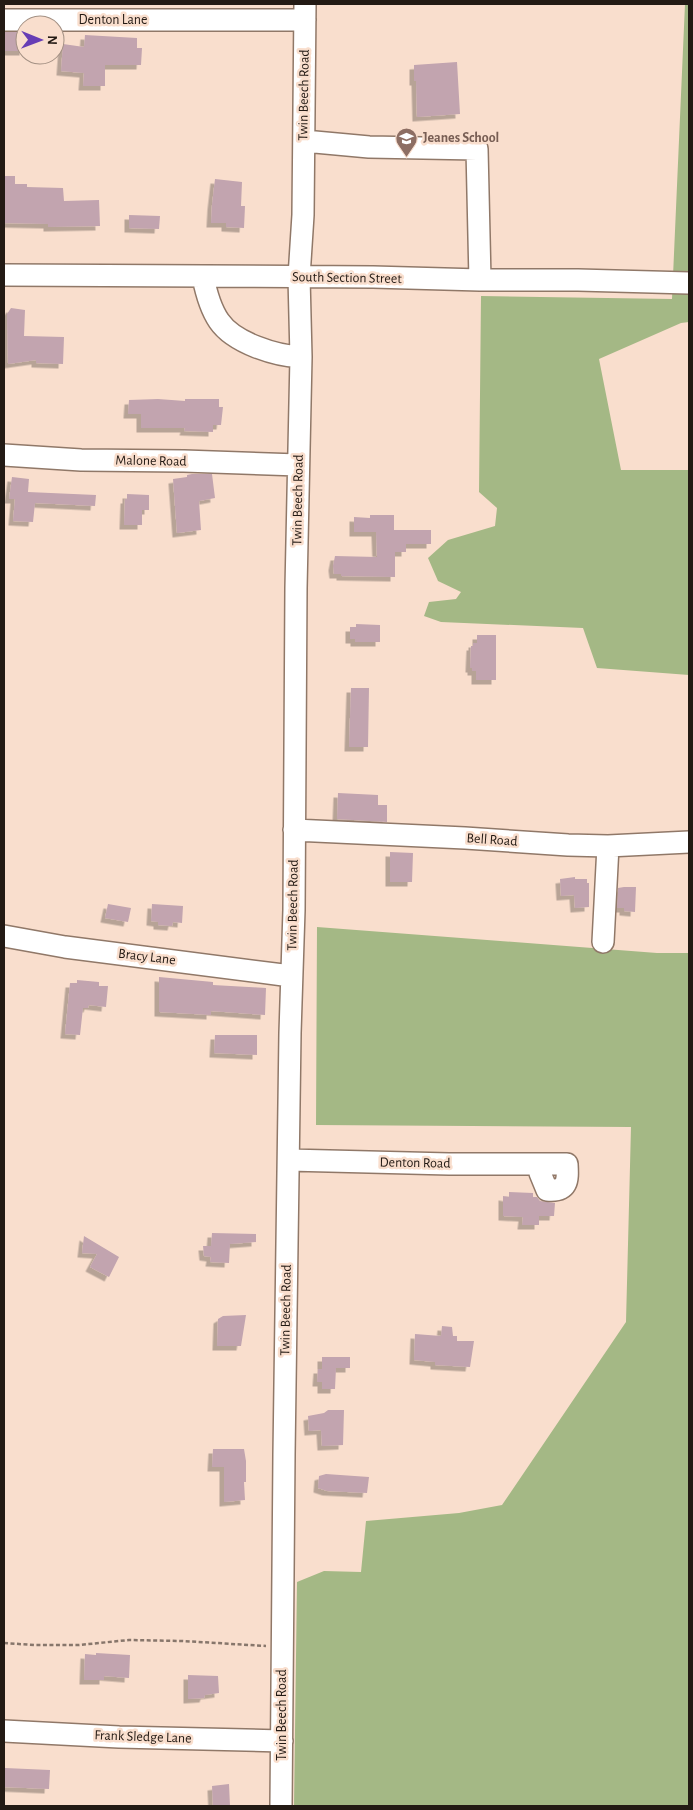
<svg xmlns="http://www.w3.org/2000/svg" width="693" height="1810" font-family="'Alegreya Sans',sans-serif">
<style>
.forest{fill:#a4b885}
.building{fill:#c2a4af;filter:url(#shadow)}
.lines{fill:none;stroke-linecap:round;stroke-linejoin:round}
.minor-casing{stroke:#907868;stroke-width:24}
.path{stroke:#87766b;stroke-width:2.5;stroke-dasharray:4 2.5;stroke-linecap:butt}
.minor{stroke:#fff;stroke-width:21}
.labels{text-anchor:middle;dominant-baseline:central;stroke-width:5;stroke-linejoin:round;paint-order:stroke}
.street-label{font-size:14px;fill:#231a14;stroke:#f9decd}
.education-label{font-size:14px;font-weight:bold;fill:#785e54;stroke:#f9decd;text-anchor:start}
</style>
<defs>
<filter id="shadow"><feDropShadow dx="-4.5" dy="4.5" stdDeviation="0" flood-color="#0004"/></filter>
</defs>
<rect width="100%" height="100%" fill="#f9decd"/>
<path class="forest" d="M685,4H689V322L681,323L599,359L621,470H689V675L597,668L583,628L441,622L424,616L429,602L456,599L461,592L438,581L428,558L448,540L495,526L497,508L479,492L481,296L672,299Z
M317,927L657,953H689V1806H294L297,1582L324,1571L361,1572L366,1521L459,1513L502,1505L626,1322L631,1127L316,1125Z"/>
<path class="building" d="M4,32H19V36H24V51H4Z
M85,35L137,38V48H142L141,65H105V86H83L84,73L61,71L63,44L84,47Z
M457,62L460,114L417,117L416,81H414V65Z
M4,176H15V184H27V187L63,188L64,201L99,200L100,226L48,227V224L4,223Z
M215,179L242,182L241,206H245L244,228L226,227V223H211L212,205Z
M129,215L160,216L159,229L129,228Z
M11,308L25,310L24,336L64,337L63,364L36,363V360L8,364L7,314Z
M158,399L185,401V399H219V407H223L221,425H213V432L184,431L185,428H141V414H128L129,400Z
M192,474H212L215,498L199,501L201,530L177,533L173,479L187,477V475Z
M12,477L29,479L28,492L96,495L95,506L35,503L33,522L13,521L15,499H9Z
M127,494L149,495V510H142V525H124L125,499H127Z
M370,515H394V530H431V544H406V552H395V577L341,576V574H334L333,566L335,556L377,557L376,532H354V517L370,518Z
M356,624L380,625V642H355V639H350V627H356Z
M477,635H496V680H476V671H472V668H470L471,646H473V643H477Z
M351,688H369L368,747H349Z
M338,793L378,795V805H387V822L337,819Z
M390,852L413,853L412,882H390Z
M575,877V879H587V883H589V907L575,908L574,895L561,896L560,879Z
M624,887H636L635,912L624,911V908H617L618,888Z
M108,904L131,908L128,922L105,918Z
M152,904L183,906L182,923L173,922L172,926L158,925V922L151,921Z
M159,977L213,982V985L266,988L265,1015L211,1011V1015L159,1012Z
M77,980L99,982V986H108L106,1007L89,1005L88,1008H83L80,1035L65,1034L70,983H77Z
M215,1035H257V1055L214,1053Z
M509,1192L533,1193V1197H537L540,1201L555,1203L554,1216H539V1225H522L523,1217L503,1216V1196L509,1197Z
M212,1233L256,1234V1242L230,1244L229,1263L210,1262L211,1257L204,1256L203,1246H211Z
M84,1236L119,1257L109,1277L90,1267L97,1254L82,1253Z
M246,1315L241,1346H217L218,1319L223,1316Z
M442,1326L452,1327L453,1336H457V1341H474L470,1367L435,1365V1362L414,1360L415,1334L441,1336Z
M322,1357H350V1368H336L335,1389H322V1382H317L318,1369H322Z
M328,1410H344L343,1445L322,1446L321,1430L309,1431L308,1416L324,1413Z
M213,1449H244L246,1461V1482H244L245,1500L224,1502V1467H212Z
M326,1474L369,1477L367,1493L327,1491L318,1488L319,1476Z
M96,1653L130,1655L129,1678L104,1676V1680H84L85,1654L96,1655Z
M188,1675L218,1676L219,1693L205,1695L204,1698L188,1699Z
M5,1768L50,1770L49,1789L4,1787Z
M229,1784L230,1806H213L212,1786Z"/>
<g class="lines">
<defs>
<path id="minor" d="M4,20H305
M304,141L369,147L477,149L480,280
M4,275L373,277L480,280H578L689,283
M203,277C206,292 210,308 219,321C234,343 276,356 301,357
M4,455L81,460L184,461L298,465
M294,830L465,838L568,845L608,846L689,842
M4,936L65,947L291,976
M603,942L608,846
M289,1160L449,1164H567C568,1181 568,1192 547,1190L540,1173L542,1164
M4,1731L119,1737L282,1741
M281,1806L284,1455L290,1033L294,910L296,588L301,357L299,277L303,215L305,4"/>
</defs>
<use href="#minor" class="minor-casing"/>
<path class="path" d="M4,1643L34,1645H79L129,1640L183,1641L266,1646"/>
<use href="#minor" class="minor"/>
</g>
<defs>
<symbol id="school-pin" viewBox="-11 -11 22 30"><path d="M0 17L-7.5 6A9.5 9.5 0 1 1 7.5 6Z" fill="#8d6e63" stroke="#f9decd"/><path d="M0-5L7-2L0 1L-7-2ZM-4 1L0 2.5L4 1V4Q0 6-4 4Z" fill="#fff"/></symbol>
</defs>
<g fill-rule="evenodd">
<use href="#school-pin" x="394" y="126" width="25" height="34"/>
</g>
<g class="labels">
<g class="street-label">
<text x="113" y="20">Denton Lane</text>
<text transform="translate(304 95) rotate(-89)">Twin Beech Road</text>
<text transform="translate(347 278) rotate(1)">South Section Street</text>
<text transform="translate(151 461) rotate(1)">Malone Road</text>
<text transform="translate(298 500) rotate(-89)">Twin Beech Road</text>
<text transform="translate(492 840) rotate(4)">Bell Road</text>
<text transform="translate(293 905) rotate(-89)">Twin Beech Road</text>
<text transform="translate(147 957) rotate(7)">Bracy Lane</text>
<text transform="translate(415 1163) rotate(1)">Denton Road</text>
<text transform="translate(286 1310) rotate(-89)">Twin Beech Road</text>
<text transform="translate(282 1715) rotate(-90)">Twin Beech Road</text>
<text transform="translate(143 1737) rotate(2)">Frank Sledge Lane</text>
</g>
<g class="education-label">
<text x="423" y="138">Jeanes School</text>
</g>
</g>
<rect width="693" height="1810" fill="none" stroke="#231a14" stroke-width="10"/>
<g transform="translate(40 40) rotate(91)"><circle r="24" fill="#f9decd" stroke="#a39083"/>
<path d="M0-4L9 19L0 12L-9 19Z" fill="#673db5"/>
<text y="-8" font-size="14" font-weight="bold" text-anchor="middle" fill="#231a14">N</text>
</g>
</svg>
